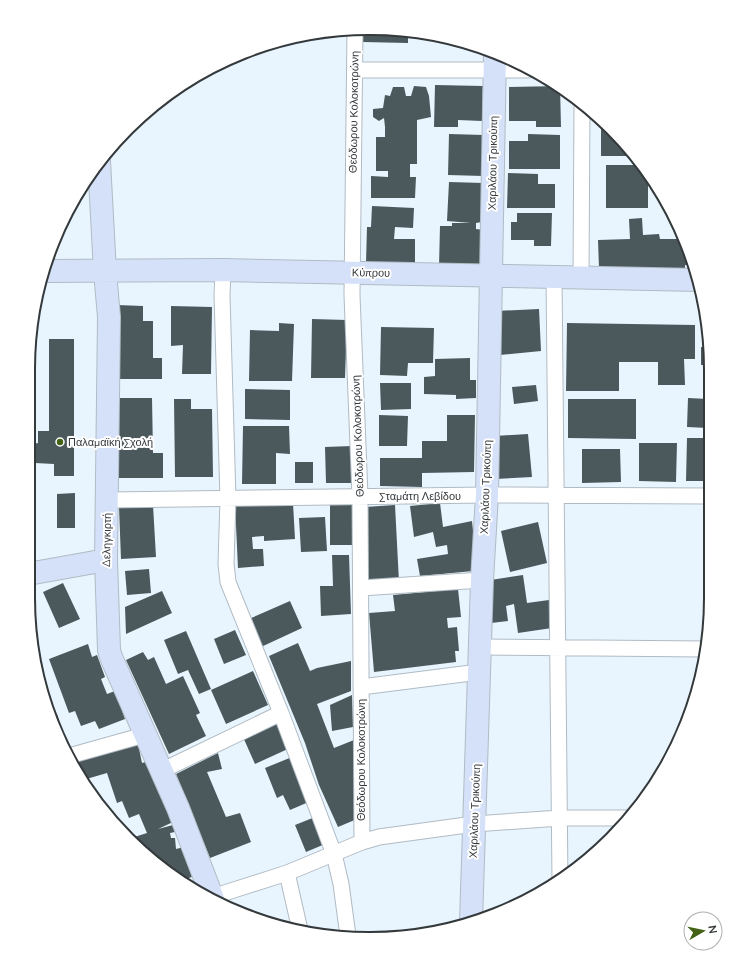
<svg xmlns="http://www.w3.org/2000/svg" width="739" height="967" font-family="'Nunito Sans',sans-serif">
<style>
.building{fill:#4b585c}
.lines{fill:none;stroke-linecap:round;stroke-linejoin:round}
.street-casing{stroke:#b0bbc4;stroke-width:17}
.secondary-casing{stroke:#b0bbc4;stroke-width:24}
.street{stroke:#fff;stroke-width:15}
.secondary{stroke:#d5e1f8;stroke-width:22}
.poi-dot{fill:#436215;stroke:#fff;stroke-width:1.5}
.labels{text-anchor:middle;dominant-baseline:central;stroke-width:4;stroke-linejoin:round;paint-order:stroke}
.street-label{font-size:11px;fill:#34393c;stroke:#fff}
.poi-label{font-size:11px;fill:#34393c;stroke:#fff;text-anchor:start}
.rim{fill:none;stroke:#34393c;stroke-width:2}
</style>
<rect width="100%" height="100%" fill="#e9f5fe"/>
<path class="building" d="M370,28L408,32V43L363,42V29Z
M435,85L483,86L482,121L458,120V127H434Z
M414,86L426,87L429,96L431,117L417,120V164H410V177H416L415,198H371V176L388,177V171H376V137H385V127L384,118L379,121L373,117V109L383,108L385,95L390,96L393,87H404L406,96H411Z
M560,86L561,127H536V121H509V87Z
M601,120L611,128L634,156H601Z
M449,134L484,135L483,176L448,175Z
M528,134L560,135V169H509V141H528Z
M606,165H642L648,173V208H606Z
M508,173L538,174V184H555V208H507Z
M449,182L484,183L482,222L476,223V229L484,230V268L439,267L440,226H452V223H471L447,221Z
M372,206L414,208L413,228L395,227L394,239H415V267L366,263L367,227H371Z
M517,213H552L551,246H534V240H511V222H517Z
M642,218L643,235L659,234L660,239H682L694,265H685V272L640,274V267L599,268L598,240L630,239L629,219Z
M117,305L143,306V321H153V358H162V379H117Z
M171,306L212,307L211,374H182L183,345L171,346Z
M539,309L541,351L500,355L496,311Z
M312,319L347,320L345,378H311Z
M279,323L294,324L292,381H249L250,330L279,331Z
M567,323L695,325V359H684L685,385H658V362H619V391H566Z
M381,327L434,328L433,363H408L407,376L380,375Z
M705,327H708V365H701V347H705Z
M49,339H74V476H54V464L35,463L28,460V447L32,444L38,443V431H49Z
M470,358V380H476V398L456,399V395L424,394V377L435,376V359Z
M380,383H411V409L381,410Z
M536,385L538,401L514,404L512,387Z
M245,389L290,390V420L245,419Z
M117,398H152L153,453H163V478H116Z
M688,398L708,399V428L687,427Z
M174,399H191V409H212L213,477H175Z
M568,399H636V439L568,438Z
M379,415L408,416L407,446H379Z
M447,415H475L474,472L422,473V487L380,486V458H422V441H447Z
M243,426H289L290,454L276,453V484H242Z
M528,434L532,477L495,479V436Z
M687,438H708V481H686Z
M639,443H677L676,482L639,481Z
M352,446L354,483H326L325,447Z
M582,449H620L621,482L582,483Z
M295,462H313V483H295Z
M75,493V528H57V494Z
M330,500H352L353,545H330Z
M293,503L295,539L264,541V536L252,537L253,549H263L264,566L238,568L235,504Z
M440,503L443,527L472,521L474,541L473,571L420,576L417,559L448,554L447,545L436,547L433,532L414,537L410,506Z
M153,505L156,557L121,559L119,507Z
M395,505L399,582L368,584L365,507Z
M325,517L327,551L301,552L299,518Z
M538,522L547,563L510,572L501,531Z
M332,555H349L351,614L321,616L320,586H333Z
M149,569L151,593L127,595L125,571Z
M523,575L527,603L549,600L552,628L518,633L514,604L506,606L508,621L491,623L484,581Z
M63,583L80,619L59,628L43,592Z
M458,589L461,617L447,618L448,628L457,627L459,651H455L456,662L374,672L369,613L395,611L393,595Z
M162,591L172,613L126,634L125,607Z
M290,601L302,628L261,647L249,619Z
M235,630L246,655L224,664L214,639Z
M186,631L211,689L199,694L188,670L178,674L164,640Z
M298,643L310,671L317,668L351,661V691L317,704L334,748L354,740L357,819L338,827L319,785L305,743L269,656Z
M88,644L92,657L97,655L105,677L101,679L107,694L115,691L125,719L99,729L95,721L81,726L75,711L69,713L49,659Z
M143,652L148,660L154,657L166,684L183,676L200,713L196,715L206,736L169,754L126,660Z
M253,671L268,705L226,724L211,690Z
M352,695L353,727L332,731L330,705Z
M57,714L64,737L61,738L52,716Z
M278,721L290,748L255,764L243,737Z
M137,739L142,763L149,761L173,822L158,829L173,825L175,832L170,833L171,838H175L176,849L184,847L188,860H186L192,877L182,880L128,839L147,833L139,814L129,818L122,801L117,803L107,773L83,780L74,768L71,762Z
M218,753L222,769L207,772L226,817L240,813L251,842L210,858L176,774Z
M292,757L311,801L290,810L283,795L277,798L265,768Z
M315,817L325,844L306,852L295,825Z"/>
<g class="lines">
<defs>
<path id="street" d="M355,29L352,295L360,496L362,842
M355,70H529
M223,270L222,296L228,499L226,564L228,582L281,713L334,854L341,884L348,936
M554,276L560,881
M581,277L582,104
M108,500L487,495L708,496
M361,588L482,580
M479,647L706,649
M361,687L479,672
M69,756L144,735
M161,771L281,713
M287,873L300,930
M212,897L287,873L362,842L379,837L474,824L560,818H628"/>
<path id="secondary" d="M99,161L105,272L109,317L106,560L109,650L111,657L178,808L213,899
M43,271L223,270L698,280
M28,574L106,560
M471,922L482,580L487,495L495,52"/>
</defs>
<use href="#street" class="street-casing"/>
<use href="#secondary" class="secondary-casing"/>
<use href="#street" class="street"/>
<use href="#secondary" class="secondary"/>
</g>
<circle class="poi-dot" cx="60" cy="442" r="4"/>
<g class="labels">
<g class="street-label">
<text transform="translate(354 112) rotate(-89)">Θεόδωρου Κολοκοτρώνη</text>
<text transform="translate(493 163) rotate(-89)">Χαριλάου Τρικούπη</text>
<text transform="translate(371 273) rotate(1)">Κύπρου</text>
<text transform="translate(358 436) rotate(-92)">Θεόδωρου Κολοκοτρώνη</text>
<text transform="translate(486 487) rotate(-88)">Χαριλάου Τρικούπη</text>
<text x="420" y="496">Σταμάτη Λεβίδου</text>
<text transform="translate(107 540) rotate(-89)">Δεληγκιρτή</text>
<text transform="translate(361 760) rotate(-90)">Θεόδωρου Κολοκοτρώνη</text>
<text transform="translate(475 811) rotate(-88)">Χαριλάου Τρικούπη</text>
</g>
<g class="poi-label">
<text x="68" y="442">Παλαμαϊκή Σχολή</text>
</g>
</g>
<path d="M0 0H739V967H0ZM369 35H370A334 334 0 0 1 704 369V598A334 334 0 0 1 370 932H369A334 334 0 0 1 35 598V369A334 334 0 0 1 369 35Z" fill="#fff" fill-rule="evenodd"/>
<path class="rim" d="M369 35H370A334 334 0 0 1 704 369V598A334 334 0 0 1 370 932H369A334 334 0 0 1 35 598V369A334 334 0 0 1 369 35Z"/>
<g transform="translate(703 931) rotate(81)"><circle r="19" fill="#ffffff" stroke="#aeb0b1"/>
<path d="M0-3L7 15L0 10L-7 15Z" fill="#436215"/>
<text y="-6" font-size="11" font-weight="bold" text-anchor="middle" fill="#34393c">N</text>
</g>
</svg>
